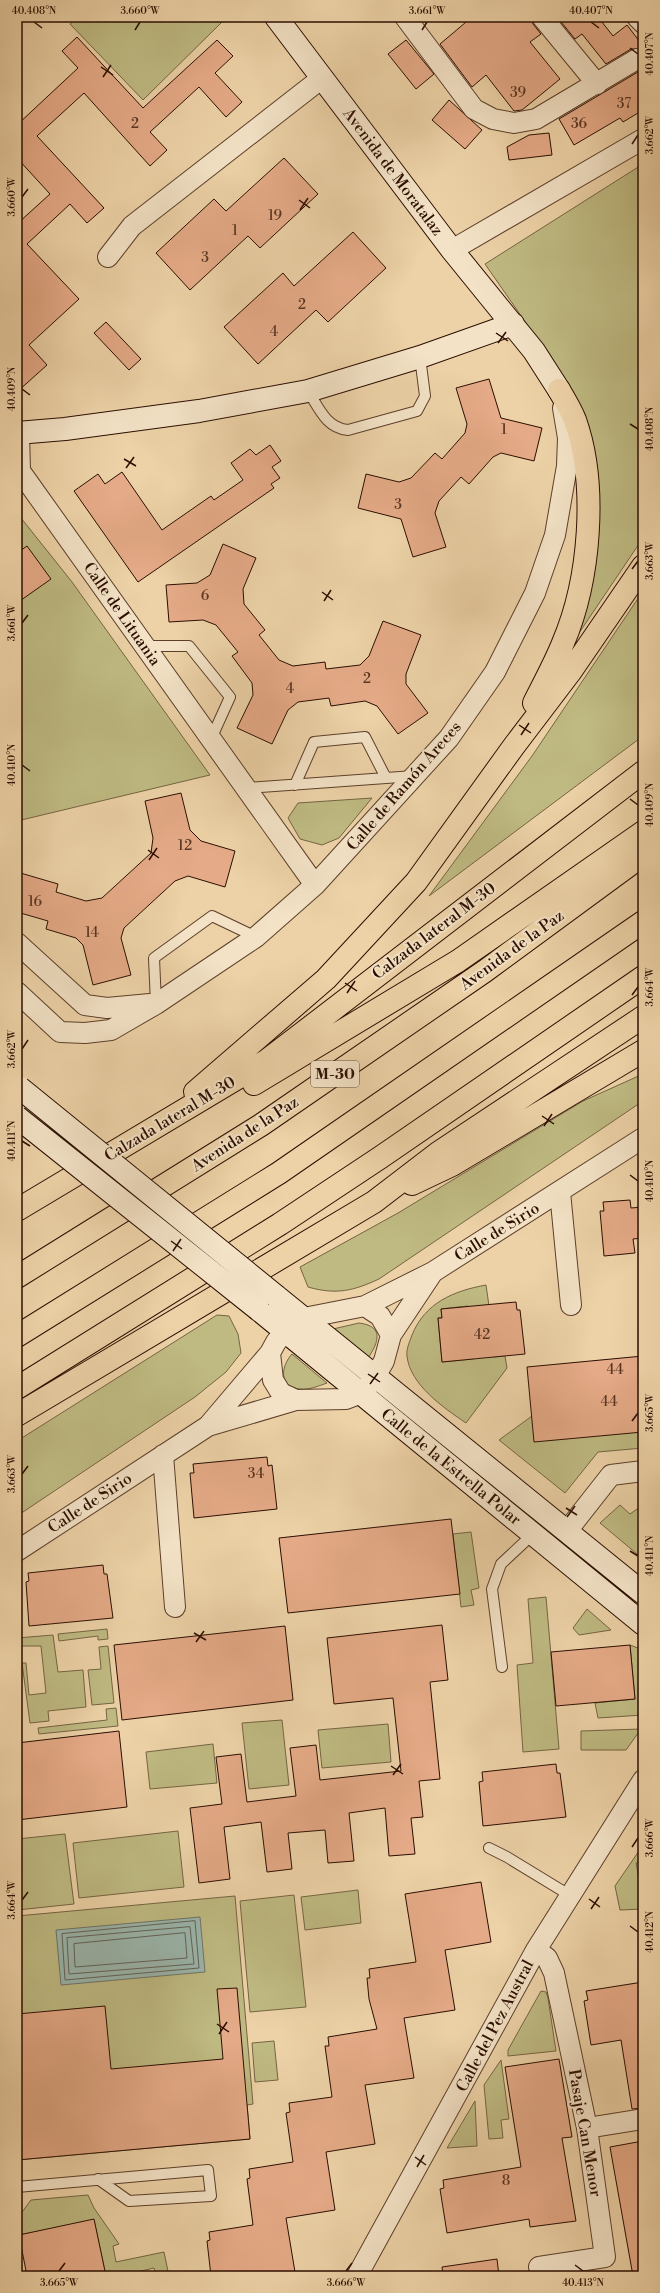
<svg xmlns="http://www.w3.org/2000/svg" width="660" height="2293" font-family="'Libre Bodoni',serif">
<style>
.green{fill:#bfba82;stroke:#756442}
.water{fill:#9ab6ad;stroke:#6e7368}
.lines{fill:none;stroke-linecap:round;stroke-linejoin:round}
.shore{stroke:#626257;stroke-width:1}
.building{fill:#e5aa87;stroke:#2b0e01}
.lane-casing{stroke:#5c3f2a;stroke-width:12}
.street-casing{stroke:#5c3f2a;stroke-width:22}
.secondary-casing{stroke:#2b0e01;stroke-width:24}
.highway-casing{stroke:#2b0e01;stroke-width:24}
.lane{stroke:#f3e2c6;stroke-width:10}
.street{stroke:#f3e2c6;stroke-width:20}
.secondary{stroke:#f3e2c6;stroke-width:22}
.highway{stroke:#edd2a7;stroke-width:22}
.secondary-bridge-casing{stroke:#2b0e01;stroke-width:24;stroke-linecap:butt}
.secondary-bridge{stroke:#f3e2c6;stroke-width:22}
.ticks{fill:none;stroke:#2b0e01;stroke-width:1.5}
.labels{text-anchor:middle;dominant-baseline:central;stroke-width:4;stroke-linejoin:round;paint-order:stroke}
.number-label{font-size:14px;fill:#5a3522}
.shield{fill:#f3e2c6;stroke:#674e3c;stroke-width:1}
.shield-label{font-size:15px;font-weight:bold;fill:#2b0e01}
.street-label{font-size:16px;fill:#2b0e01;stroke:#f3e2c6}
.neatline{fill:none;stroke:#2b0e01;stroke-width:1.5}
.ticks-label{font-size:10px;text-anchor:middle;fill:#2b0e01}
</style>
<rect width="100%" height="100%" fill="#edd2a7"/>
<filter id="stains"><feTurbulence type="fractalNoise" baseFrequency=".005" numOctaves="4"/><feColorMatrix values="0 0 0 0 .2 0 0 0 0 .09 0 0 0 0 .02 0 0 0 .5 -.17"/></filter>
<radialGradient id="worn" r=".72"><stop offset=".6" stop-color="#630" stop-opacity="0"/><stop offset="1" stop-color="#630" stop-opacity=".3"/></radialGradient>
<path class="green" d="M78,17H233L235,20L222,22L143,100L70,24Z
M643,164V538L575,639L599,518L556,366L485,264Z
M17,513L72,582L210,775L17,821Z
M643,591V736L429,896L532,756Z
M372,798L339,838L322,845L300,839L288,818L298,803Z
M643,1074V1101L379,1279C353,1291 336,1295 308,1287L300,1267L398,1213L583,1101Z
M486,1285L490,1313L469,1315L468,1306L441,1309L442,1318H438L442,1362L473,1359L472,1345L494,1357L505,1356L507,1368L466,1423C444,1408 410,1385 407,1356C406,1349 410,1341 412,1335C425,1303 453,1291 486,1285Z
M217,1315L229,1316L238,1334L241,1353L226,1372L195,1397L17,1516V1441Z
M359,1323C384,1326 379,1342 368,1358L333,1329Z
M292,1354L327,1383C319,1386 309,1390 300,1389C278,1387 281,1366 292,1354Z
M532,1416L643,1432V1448L598,1452L565,1493L499,1440Z
M620,1505L630,1514L643,1505V1559L600,1523Z
M471,1532L479,1588L471,1590L474,1605L461,1607L453,1534Z
M546,1597L559,1749L523,1752L517,1665L533,1663L528,1599Z
M587,1609L611,1630L579,1635L573,1628Z
M107,1629L108,1639L98,1640V1636L59,1641L58,1634Z
M53,1635L58,1672L83,1670L86,1707L48,1711L49,1721L30,1723L22,1663H26L29,1695L46,1693L41,1646H17V1638Z
M630,1645L643,1650V1715L598,1718L595,1703L635,1699Z
M108,1646L114,1703L92,1705L88,1670L101,1669L99,1647Z
M116,1708L118,1726L39,1734L38,1728L107,1720L106,1709Z
M282,1720L289,1785L249,1789L242,1723Z
M388,1724L391,1762L322,1768L318,1730Z
M641,1729L626,1750H581V1731Z
M213,1744L217,1783L150,1789L146,1752Z
M178,1831L184,1887L79,1898L73,1843Z
M65,1834L74,1904L17,1910V1839Z
M643,1845V1862L636,1863L641,1890H643V1909L620,1910L615,1886Z
M358,1890L361,1923L305,1930L301,1897Z
M294,1895L306,2007L250,2012L240,1901Z
M235,1896L253,2104L247,2105L250,2139L17,2160V1916Z
M541,1991L546,1992L548,1998L556,2051L508,2056V2050Z
M274,2041L278,2080L255,2082L252,2043Z
M501,2060L509,2119L501,2120L503,2138L489,2139L484,2085Z
M475,2101L477,2146L447,2148Z
M88,2195L94,2208L119,2244L113,2246L116,2262L164,2252L169,2276H156L154,2268L120,2276H106L94,2220L19,2235L17,2219L31,2200Z"/>
<path class="water" d="M200,1917L205,1972L61,1985L56,1930Z"/>
<g class="lines">
<path class="shore" d="M195,1921L199,1968L65,1980L62,1934Z
M190,1927L194,1964L69,1974L67,1938Z
M185,1933L187,1958L75,1967L74,1944Z"/>
</g>
<path class="building" d="M472,17H531L533,24L541,34L530,42L560,79L522,110L514,111L486,75L472,87L440,44Z
M557,17H598L613,36L627,25L643,46V49H631L606,64L582,34L575,39Z
M77,37L143,108L217,40L233,56L215,73L242,102L226,117L199,87L150,132L167,150L150,166L84,93L37,136L104,208L87,223L70,204L27,244L79,299L29,345L47,365L17,392V224L50,194L17,158V125L78,68L62,51Z
M406,40L434,74L416,89L388,54Z
M643,69V110L623,122L620,118L574,145L559,119Z
M449,100L482,130L465,149L432,120Z
M549,133L552,155L509,160L507,147L529,135Z
M284,158L318,194L260,248L248,236L190,290L156,253L214,199L226,211Z
M353,232L386,268L328,322L316,310L258,364L224,327L283,273L294,286Z
M106,322L141,359L129,370L94,333Z
M489,379L501,418L542,428L534,461L501,453L493,457L469,484L461,477L439,501L435,513L446,547L413,557L401,519L358,508L366,474L399,482L411,478L435,453L442,459L465,433L467,424L456,388Z
M270,445L281,461L272,467L280,478L271,484L274,488L138,582L74,491L98,474L105,484L122,472L162,530L211,496L214,500L243,480L231,463L250,449L256,455Z
M223,544L256,558L243,589L244,604L265,630L259,635L279,660L293,666L325,662L326,669L360,665L369,656L383,621L421,635L406,674V684L428,713L398,734L377,706L365,701L331,706L329,698L298,702L288,710L272,744L237,728L253,695L252,683L232,656L238,652L216,625L203,620L169,622L166,585L197,583L210,575Z
M27,546L51,579L17,603V553Z
M181,793L190,830L201,841L235,851L225,887L188,876L175,881L124,928L121,938L131,975L93,985L83,945L76,938L46,929L48,921L17,912V872L58,884L56,892L86,901L102,898L151,853L153,838L145,801Z
M630,1200L631,1208L643,1207V1238L633,1239L635,1253L604,1256L600,1211H604L603,1202Z
M516,1302L517,1310H520L525,1354L442,1362L438,1318H442L441,1309Z
M643,1356V1432L534,1442L527,1367Z
M267,1457L268,1466L272,1465L277,1509L194,1518L190,1473H194L193,1464Z
M451,1519L460,1594L288,1613L279,1538Z
M103,1565L104,1574H107L113,1618L29,1626L26,1582L29,1581L28,1573Z
M442,1625L448,1680L430,1682L440,1779L419,1781L423,1817L411,1818L415,1854L389,1856L385,1808L349,1813L354,1861L328,1863L325,1830L288,1833L292,1869L267,1872L261,1822L224,1827L230,1879L199,1883L190,1808L222,1804L216,1757L241,1754L247,1802L296,1796L290,1748L316,1745L320,1780L401,1771L393,1698L334,1704L327,1638Z
M285,1626L293,1700L122,1720L114,1645Z
M630,1645L635,1699L556,1706L551,1652Z
M119,1731L127,1807L17,1820V1743Z
M556,1764L557,1773H560L566,1817L483,1826L479,1782L483,1781L482,1772Z
M481,1882L491,1942L445,1950L455,2010L404,2018L414,2078L365,2085L375,2144L326,2152L335,2210L286,2218L295,2272L272,2276H211L207,2241L210,2240L209,2232L253,2225L247,2179L250,2178L249,2169L293,2162L286,2113L290,2112L289,2103L332,2097L325,2046H329L328,2037L377,2029L369,1999L367,1978H370L369,1969L416,1962L405,1894Z
M643,1982V2108L632,2109L621,2040L591,2045L584,2001L588,2000L586,1991Z
M237,1988L250,2139L17,2160V2014L105,2006L111,2069L223,2059L217,1989Z
M559,2059L572,2137L562,2138L576,2221L530,2227L529,2219L447,2233L440,2189L444,2188L443,2180L521,2167L505,2067Z
M643,2141V2276H633L610,2147Z
M94,2219L106,2276H27L19,2235Z
M497,2259L499,2276H443L442,2267Z"/>
<g class="lines">
<defs>
<path id="lane" d="M308,391C319,408 326,428 348,430L417,411L425,396L420,357
M145,646H189L230,697L211,739
M295,785L314,742L365,737L386,778
M246,788L414,776
M156,1004L154,958L212,916L256,937
M502,1667L492,1589L501,1564L533,1534
M489,1848L507,1857L571,1896
M17,2187L208,2170L211,2196L129,2201L98,2179"/>
<path id="street" d="M405,17L474,109L493,119L514,123L536,119L637,59
M542,17L597,84
M637,17L643,23
M452,250L643,139
M108,257L132,226L322,78
M19,433L20,471L315,885
M17,943L85,1005L107,1008L150,1004
M17,992L60,1032L85,1033L111,1030L156,1004L256,937L315,885L449,738L495,672L535,593L555,535L567,466L568,438L563,408
M560,1192L571,1305
M433,1272L391,1335L384,1361L376,1375L368,1386L359,1394L346,1399L296,1400L281,1393L273,1380L270,1353L276,1342L285,1332L304,1318L365,1306L433,1272L643,1138
M365,1306L380,1316L391,1335
M208,1426L270,1353
M163,1455L175,1607
M567,1531L611,1475L643,1471
M17,1551L208,1426L296,1400
M536,1950L547,1958L554,1973L587,2128L605,2257L539,2267
M587,2128L643,2119
M357,2276L536,1950L643,1780"/>
<path id="secondary" d="M276,17L452,250L534,351L559,390
M17,433L65,429L199,411L308,391L420,357L513,324
M276,1296L643,1593
M259,1310L643,1624"/>
<path id="highway" d="M534,703C544,683 555,663 563,643C590,580 598,485 575,420C571,410 565,400 559,390
M254,1084L458,961L643,832
M195,1092L326,979L416,882L514,746L571,671L643,566
M412,1184L452,1165L643,1051
M17,1210L266,1061L643,772
M17,1277L261,1125L485,971L643,855
M17,1336L279,1173L643,922
M17,1388L280,1224L381,1157L643,977
M17,1415L374,1202L438,1153L643,1017"/>
</defs>
<use href="#lane" class="lane-casing"/>
<use href="#street" class="street-casing"/>
<use href="#secondary" class="secondary-casing"/>
<use href="#highway" class="highway-casing"/>
<use href="#lane" class="lane"/>
<use href="#street" class="street"/>
<use href="#secondary" class="secondary"/>
<use href="#highway" class="highway"/>
<defs>
<path id="secondary-bridge" d="M20,1088L276,1296
M17,1117L259,1310"/>
</defs>
<use href="#secondary-bridge" class="secondary-bridge-casing"/>
<use href="#secondary-bridge" class="secondary-bridge"/>
</g>
<path class="ticks" d="M34,22L42,28M591,22L599,28M135,30L140,22M422,30L427,22M630,48L638,54M101,67L113,75M103,77L111,65M632,144L638,135M22,197L28,189M299,200L310,208M300,210L308,198M496,333L508,341M498,343L506,332M22,389L30,395M630,424L638,429M124,459L136,466M126,468L134,457M632,569L638,561M322,592L333,600M324,601L331,590M22,623L28,615M519,725L531,733M521,735L529,723M22,765L30,771M630,799L638,805M148,850L159,858M149,860L157,848M345,983L357,991M347,993L355,981M632,995L638,987M22,1049L28,1040M542,1116L554,1124M544,1126L552,1114M22,1141L30,1146M630,1175L638,1181M171,1241L182,1249M173,1251L181,1239M368,1374L380,1382M370,1384L378,1373M632,1421L638,1413M22,1474L28,1466M566,1508L577,1515M567,1517L575,1506M630,1551L638,1556M194,1633L206,1640M196,1642L204,1631M391,1766L403,1774M393,1775L401,1764M632,1847L638,1838M589,1899L600,1907M22,1900L28,1892M591,1909L599,1897M630,1926L638,1932M217,2024L229,2032M219,2034L227,2022M415,2157L426,2165M417,2167L424,2155M575,2265L583,2271M59,2271L65,2263M346,2271L352,2263"/>
<g class="labels">
<g class="number-label">
<text x="518" y="93">39</text>
<text x="624" y="104">37</text>
<text x="135" y="124">2</text>
<text x="579" y="124">36</text>
<text x="275" y="216">19</text>
<text x="235" y="231">1</text>
<text x="205" y="258">3</text>
<text x="302" y="305">2</text>
<text x="274" y="332">4</text>
<text x="504" y="430">1</text>
<text x="398" y="505">3</text>
<text x="205" y="596">6</text>
<text x="367" y="679">2</text>
<text x="290" y="689">4</text>
<text x="185" y="846">12</text>
<text x="35" y="902">16</text>
<text x="92" y="933">14</text>
<text x="482" y="1335">42</text>
<text x="615" y="1370">44</text>
<text x="609" y="1402">44</text>
<text x="256" y="1474">34</text>
<text x="506" y="2181">8</text>
</g>
<rect class="shield" x="311" y="1061" width="48" height="26" rx="3"/>
<g class="shield-label">
<text x="335" y="1074">M-30</text>
</g>
<g class="street-label">
<text transform="translate(393 172) rotate(53)">Avenida de Moratalaz</text>
<text transform="translate(122 614) rotate(55)">Calle de Lituania</text>
<text transform="translate(404 786) rotate(-49)">Calle de Ramón Areces</text>
<text transform="translate(434 931) rotate(-37)">Calzada lateral M-30</text>
<text transform="translate(512 950) rotate(-36)">Avenida de la Paz</text>
<text transform="translate(170 1119) rotate(-31)">Calzada lateral M-30</text>
<text transform="translate(245 1134) rotate(-33)">Avenida de la Paz</text>
<text transform="translate(497 1232) rotate(-32)">Calle de Sirio</text>
<text transform="translate(451 1467) rotate(39)">Calle de la Estrella Polar</text>
<text transform="translate(90 1503) rotate(-33)">Calle de Sirio</text>
<text transform="translate(495 2026) rotate(-62)">Calle del Pez Austral</text>
<text transform="translate(585 2133) rotate(80)">Pasaje Can Menor</text>
</g>
</g>
<rect width="660" height="2293" fill="none" stroke="#edd2a7" stroke-width="44"/>
<rect x="22" y="22" width="616" height="2249" class="neatline"/>
<g class="ticks-label">
<text x="34" y="14">40.408°N</text>
<text x="140" y="14">3.660°W</text>
<text x="427" y="14">3.661°W</text>
<text x="591" y="14">40.407°N</text>
<text transform="translate(649 54) rotate(-90)" y="4">40.407°N</text>
<text transform="translate(649 135) rotate(-90)" y="4">3.662°W</text>
<text transform="translate(11 197) rotate(-90)" y="4">3.660°W</text>
<text transform="translate(11 389) rotate(-90)" y="4">40.409°N</text>
<text transform="translate(649 429) rotate(-90)" y="4">40.408°N</text>
<text transform="translate(649 561) rotate(-90)" y="4">3.663°W</text>
<text transform="translate(11 623) rotate(-90)" y="4">3.661°W</text>
<text transform="translate(11 765) rotate(-90)" y="4">40.410°N</text>
<text transform="translate(649 805) rotate(-90)" y="4">40.409°N</text>
<text transform="translate(649 987) rotate(-90)" y="4">3.664°W</text>
<text transform="translate(11 1049) rotate(-90)" y="4">3.662°W</text>
<text transform="translate(11 1141) rotate(-90)" y="4">40.411°N</text>
<text transform="translate(649 1181) rotate(-90)" y="4">40.410°N</text>
<text transform="translate(649 1413) rotate(-90)" y="4">3.665°W</text>
<text transform="translate(11 1474) rotate(-90)" y="4">3.663°W</text>
<text transform="translate(649 1556) rotate(-90)" y="4">40.411°N</text>
<text transform="translate(649 1838) rotate(-90)" y="4">3.666°W</text>
<text transform="translate(11 1900) rotate(-90)" y="4">3.664°W</text>
<text transform="translate(649 1932) rotate(-90)" y="4">40.412°N</text>
<text x="59" y="2286">3.665°W</text>
<text x="346" y="2286">3.666°W</text>
<text x="583" y="2286">40.413°N</text>
</g>
<rect width="100%" height="100%" filter="url(#stains)"/>
<rect width="100%" height="100%" fill="url(#worn)"/>
</svg>
